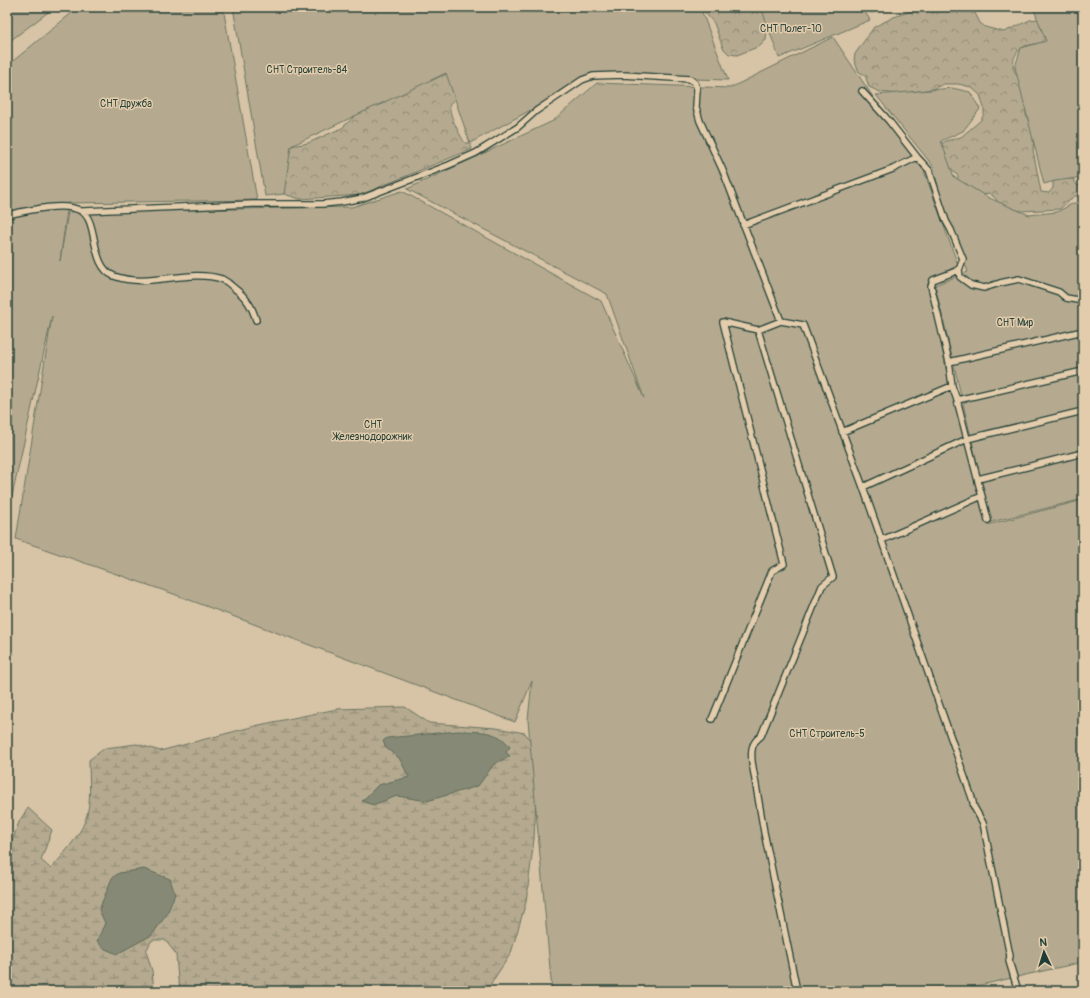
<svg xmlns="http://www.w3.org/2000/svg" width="1090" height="998" font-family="Pangolin,sans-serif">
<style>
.forest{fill:url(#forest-crowns);stroke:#6a7462}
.wetland{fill:url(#wetland-marsh);stroke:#6a7462}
.garden{fill:#b5aa90;stroke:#6a7462}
.water{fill:#868974;stroke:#5d6b5a}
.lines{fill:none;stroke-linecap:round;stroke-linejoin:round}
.minor-casing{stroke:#1f3d34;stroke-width:8}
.minor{stroke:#e3ccac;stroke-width:5.5}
.labels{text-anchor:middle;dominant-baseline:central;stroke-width:3;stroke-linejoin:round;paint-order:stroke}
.park-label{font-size:10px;fill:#264239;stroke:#e3ccac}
</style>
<defs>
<pattern id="forest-crowns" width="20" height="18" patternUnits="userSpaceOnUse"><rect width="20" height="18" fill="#b5aa90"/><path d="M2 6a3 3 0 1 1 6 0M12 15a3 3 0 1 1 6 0" fill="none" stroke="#938c76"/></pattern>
<pattern id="wetland-marsh" width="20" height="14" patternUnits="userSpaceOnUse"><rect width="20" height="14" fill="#b5aa90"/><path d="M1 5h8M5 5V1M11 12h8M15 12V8" fill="none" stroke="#938c76"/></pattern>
</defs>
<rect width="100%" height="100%" fill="#d7c3a5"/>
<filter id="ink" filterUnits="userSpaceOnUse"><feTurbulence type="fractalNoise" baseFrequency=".025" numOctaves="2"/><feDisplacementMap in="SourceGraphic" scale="8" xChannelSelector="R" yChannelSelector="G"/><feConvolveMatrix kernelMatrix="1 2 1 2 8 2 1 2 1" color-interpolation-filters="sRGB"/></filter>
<g filter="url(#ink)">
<path class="forest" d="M700,7H764L768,16L766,40L760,46L737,55L729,54L723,48L714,23Z
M867,7H889L871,13Z
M923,7H975L974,11L980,23L985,27L1004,32L1030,20L1045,18L1069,37L1025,46C1013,53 1011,63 1016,75L1022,76L1026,82V115L1034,135L1033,150L1041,192L1049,193L1053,188V182L1059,179H1073L1077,185L1083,187V196H1074L1060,209L1022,211L1002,207L994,197L989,193L976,197L957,183L958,176L941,157V144L946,141L961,137L981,120L984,114V108L980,95L971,87L958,84H944L932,89L899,94L880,92L869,87L865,75L859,72L854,60L855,54L874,27L894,17Z
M447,73L460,95C457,98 452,100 450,104C447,111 460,136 465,143H470L472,149L360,195L300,199L284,194L285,176L291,146L308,143L342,128L359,112L382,104L407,87L431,81Z"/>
<path class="wetland" d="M405,707L429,723L496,728L525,733L537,750L538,764L534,839L526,902L511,953L488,988L484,991H182L178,980L176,954L165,940H152L146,951L152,971L154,991H7V853L20,820L28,808L52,830L41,860L51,869C61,857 79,837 85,821C92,803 89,780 89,760L105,748L137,744L160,751L259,725L337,709Z"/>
<path class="garden" d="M7,7H55L7,43Z
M79,7H223L257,200L68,203L60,261L68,212L352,207L402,191L601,301L644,398L607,294L407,189L553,121L597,83L730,88L833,37L911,154L924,171L958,265L929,281L948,379L987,525L1083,500V962L954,991H552L528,720L532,681L515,722L171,593L16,539L52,316L12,496L7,495V66Z
M233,7H700L728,80L593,76L470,143L446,73L291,146L284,194L265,196Z
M761,7H862L870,20L779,58Z
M1033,7H1083V187L1077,178L1055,181L1044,184L1015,67L1021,48L1046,41Z
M952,88L970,92L980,109L963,131L941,141L954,177L989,198L1029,215L1057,212L1074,203H1083V499L991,522L935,285L968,272L941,200L933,166L876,95Z"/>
<path class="water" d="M458,731C477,732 498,729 510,747L506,752L510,756L494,764L478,786L427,801L397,796L373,805L362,801L378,785L409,777L399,758L386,748L383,741L387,738Z
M144,869L170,879L175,894L167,914L152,935L117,954L103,948L97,941L105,923L99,910L112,878L119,873Z"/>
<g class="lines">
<defs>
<path id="minor" d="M862,91L889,121L917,157
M83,211L253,204H322L342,202L363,198L449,165L476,153L518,127L536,111L582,80L593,76L623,75L690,79L695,83L697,89L696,107L700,121L723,171L781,321
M7,215C25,211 65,201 81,211C99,220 89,266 114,276C149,289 187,268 222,279C226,281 231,285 234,288C246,297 252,306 256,320
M743,225L893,169L917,157L929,170L946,221L951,230L963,259L959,270L933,280L931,286L949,362L952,386L957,400L988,520
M959,270L960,277L971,285L984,288L1000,283L1019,279L1059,292L1066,298L1083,301
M758,330L833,577L822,586L761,736C751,743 751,751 752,762L764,832L797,991
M949,362L1083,331
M957,400L1083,371
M842,432L952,386
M978,479L1083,453
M863,487L967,439L1083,411
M882,540L982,496
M712,719L772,571L784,564L723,322L758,330L781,321L803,325L863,487L972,798L974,807L983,823L1010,956L1009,961L1018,991"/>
</defs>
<use href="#minor" class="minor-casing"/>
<use href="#minor" class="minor"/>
</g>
</g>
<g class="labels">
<g class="park-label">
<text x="791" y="29">СНТ Полет-10</text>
<text x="307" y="70">СНТ Строитель-84</text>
<text x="126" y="104">СНТ Дружба</text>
<text x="1015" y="323">СНТ Мир</text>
<text x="373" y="425">СНТ<tspan x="373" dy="12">Железнодорожник</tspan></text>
<text x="827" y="734">СНТ Строитель-5</text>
</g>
</g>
<rect width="1090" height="998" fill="none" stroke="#e3ccac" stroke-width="24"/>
<rect x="12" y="12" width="1066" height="974" fill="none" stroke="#1f3d34" stroke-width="1.5" filter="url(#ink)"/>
<g transform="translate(1044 952) rotate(356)" stroke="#e3ccac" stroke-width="3" paint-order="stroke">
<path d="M0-3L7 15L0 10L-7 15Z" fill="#1f3d34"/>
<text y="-6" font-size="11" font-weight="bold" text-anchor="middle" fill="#1f3d34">N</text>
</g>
</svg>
